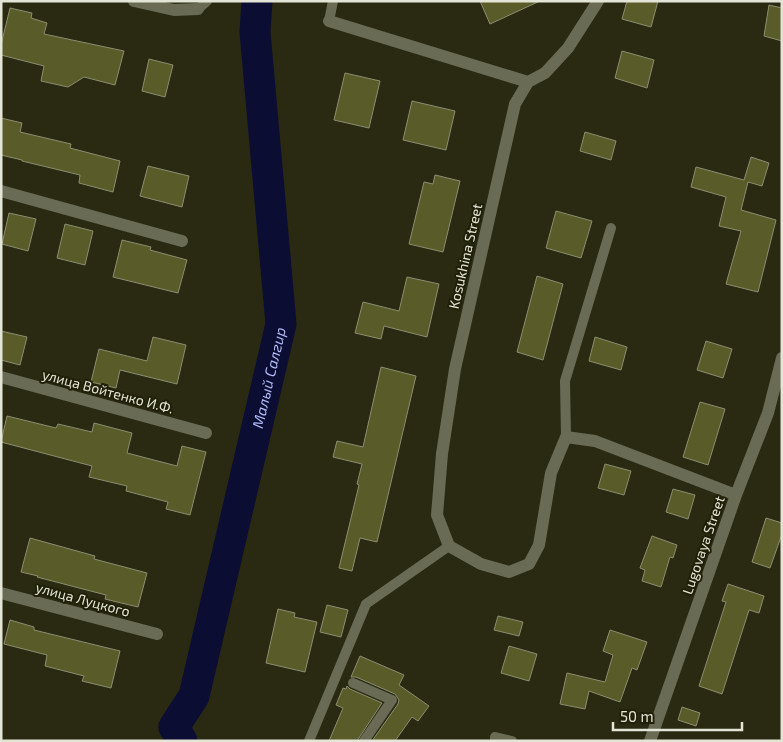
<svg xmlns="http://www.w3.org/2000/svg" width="783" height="742" font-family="'Exo 2',sans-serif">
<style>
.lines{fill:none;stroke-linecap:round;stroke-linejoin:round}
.river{stroke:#0c0d33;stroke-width:31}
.building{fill:#595b28;stroke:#8c8e72}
.lane{stroke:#696b55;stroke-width:10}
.street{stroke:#696b55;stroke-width:12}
.labels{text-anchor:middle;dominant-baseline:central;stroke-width:4;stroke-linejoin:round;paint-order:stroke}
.street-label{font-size:14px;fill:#e3e5d6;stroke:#202008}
.water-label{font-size:15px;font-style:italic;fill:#afbbf5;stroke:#202008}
</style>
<rect width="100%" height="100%" fill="#292a11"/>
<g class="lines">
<path class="river" id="s1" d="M182,741L174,727L194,696L281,324L255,32L257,1"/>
</g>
<path class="building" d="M480,1H540L490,24Z
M627,1H658L651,27L622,19Z
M769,5L782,8V41L764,36Z
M10,8L32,13L31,18L47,23L44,34L124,51L115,85L84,77L68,87L41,81L44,66L1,55V45Z
M622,51L654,60L647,88L615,78Z
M149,59L173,65L165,97L142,91Z
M345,73L380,81L369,128L334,120Z
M412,101L455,111L446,150L403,140Z
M1,118L22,123L20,132L71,144L70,148L120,161L113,192L79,183L80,175L22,161V160L1,155Z
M585,132L616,141L611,160L580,151Z
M751,157L769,163L762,186L748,182L741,210L776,220L758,292L726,284L741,231L719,226L726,197L691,187L696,167L744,180Z
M148,166L189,176L182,207L140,196Z
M435,175L460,181L443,252L409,244L424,182L433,184Z
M556,211L592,221L581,258L546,248Z
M9,213L36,219L28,251L2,244Z
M65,224L93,231L85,265L57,258Z
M122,240L151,247L150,250L187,260L178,293L113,277Z
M537,276L563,284L543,360L517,352Z
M407,277L439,284L427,337L384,326L381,339L355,333L363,302L399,311Z
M1,331L27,337L20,365L1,360Z
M153,337L186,345L177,384L120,370L116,388L91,382L99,349L147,361Z
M595,337L627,347L621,370L589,361Z
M706,341L732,349L723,378L697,370Z
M381,367L416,376L377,542L360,538L352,571L339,568L359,485L357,484L362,464L333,457L337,441L363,447Z
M700,402L725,409L708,465L683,457Z
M7,416L56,428L58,424L92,432L94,423L132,433L127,453L177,466L182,446L206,452L190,515L166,509L168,502L126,491L127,486L89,477L92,466L1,442Z
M605,464L631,471L624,495L598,488Z
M673,489L695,495L688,519L666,512Z
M766,518L782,523V534L770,568L752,562Z
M652,536L677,545L673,558L670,557L661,587L642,581L645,570L640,568Z
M30,538L95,556L94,559L147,573L138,607L105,599L106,595L37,577L38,576L21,572Z
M728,584L764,596L759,613L749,610L722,694L699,686L726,602L722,601Z
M327,605L348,610L341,637L320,632Z
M278,609L295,613L294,617L317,622L305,672L266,663Z
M498,616L523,622L519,636L494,630Z
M10,620L34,627V630L120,651L111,688L82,681L84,676L45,666L47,655L4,644Z
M610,630L647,642L637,670L632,668L620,702L589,691L585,709L560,704L567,673L605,682L613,655L603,651Z
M509,646L537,654L529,681L501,673Z
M360,656L404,675L399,685L429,706L418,721L412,717L395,741H372L398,704L399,700L395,694L356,677H351Z
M347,686L350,689L382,703L357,741H329L343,708L336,705L343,688L346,689Z
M682,707L700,713L696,726L678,720Z"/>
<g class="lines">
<path class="lane" d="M198,9L207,1
M329,21L333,1
M566,437L565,381L611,228
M353,683L392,700L364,741
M309,741L366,604L449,546
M495,741V737L512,741"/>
<path class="street" d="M134,1L174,10L198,9
M598,1L568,48L545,73L528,82L515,104L455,369L442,454L437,515L449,546L481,564L509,572L529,564L539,545L551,473L566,437L595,441L736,495
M329,21L528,82
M1,191L182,241
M1,377L206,433
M1,593L157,634
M650,741L736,495L768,413L782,358"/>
</g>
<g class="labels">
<g class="street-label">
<text transform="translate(465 256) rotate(-77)">Kosukhina Street</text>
<text transform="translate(108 391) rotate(15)">улица Войтенко И.Ф.</text>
<text transform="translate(703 545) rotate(-71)">Lugovaya Street</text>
<text transform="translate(83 599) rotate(15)">улица Луцкого</text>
</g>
<g class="water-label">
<text stroke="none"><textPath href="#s1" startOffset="380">Малый Салгир</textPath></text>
</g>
</g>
<rect width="783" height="742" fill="none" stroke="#e3e5d6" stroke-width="5"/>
<path d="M613 722v8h129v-8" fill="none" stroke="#e3e5d6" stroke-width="2.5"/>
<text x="620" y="722" font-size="15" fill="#e3e5d6" stroke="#202008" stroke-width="4" paint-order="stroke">50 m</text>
</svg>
